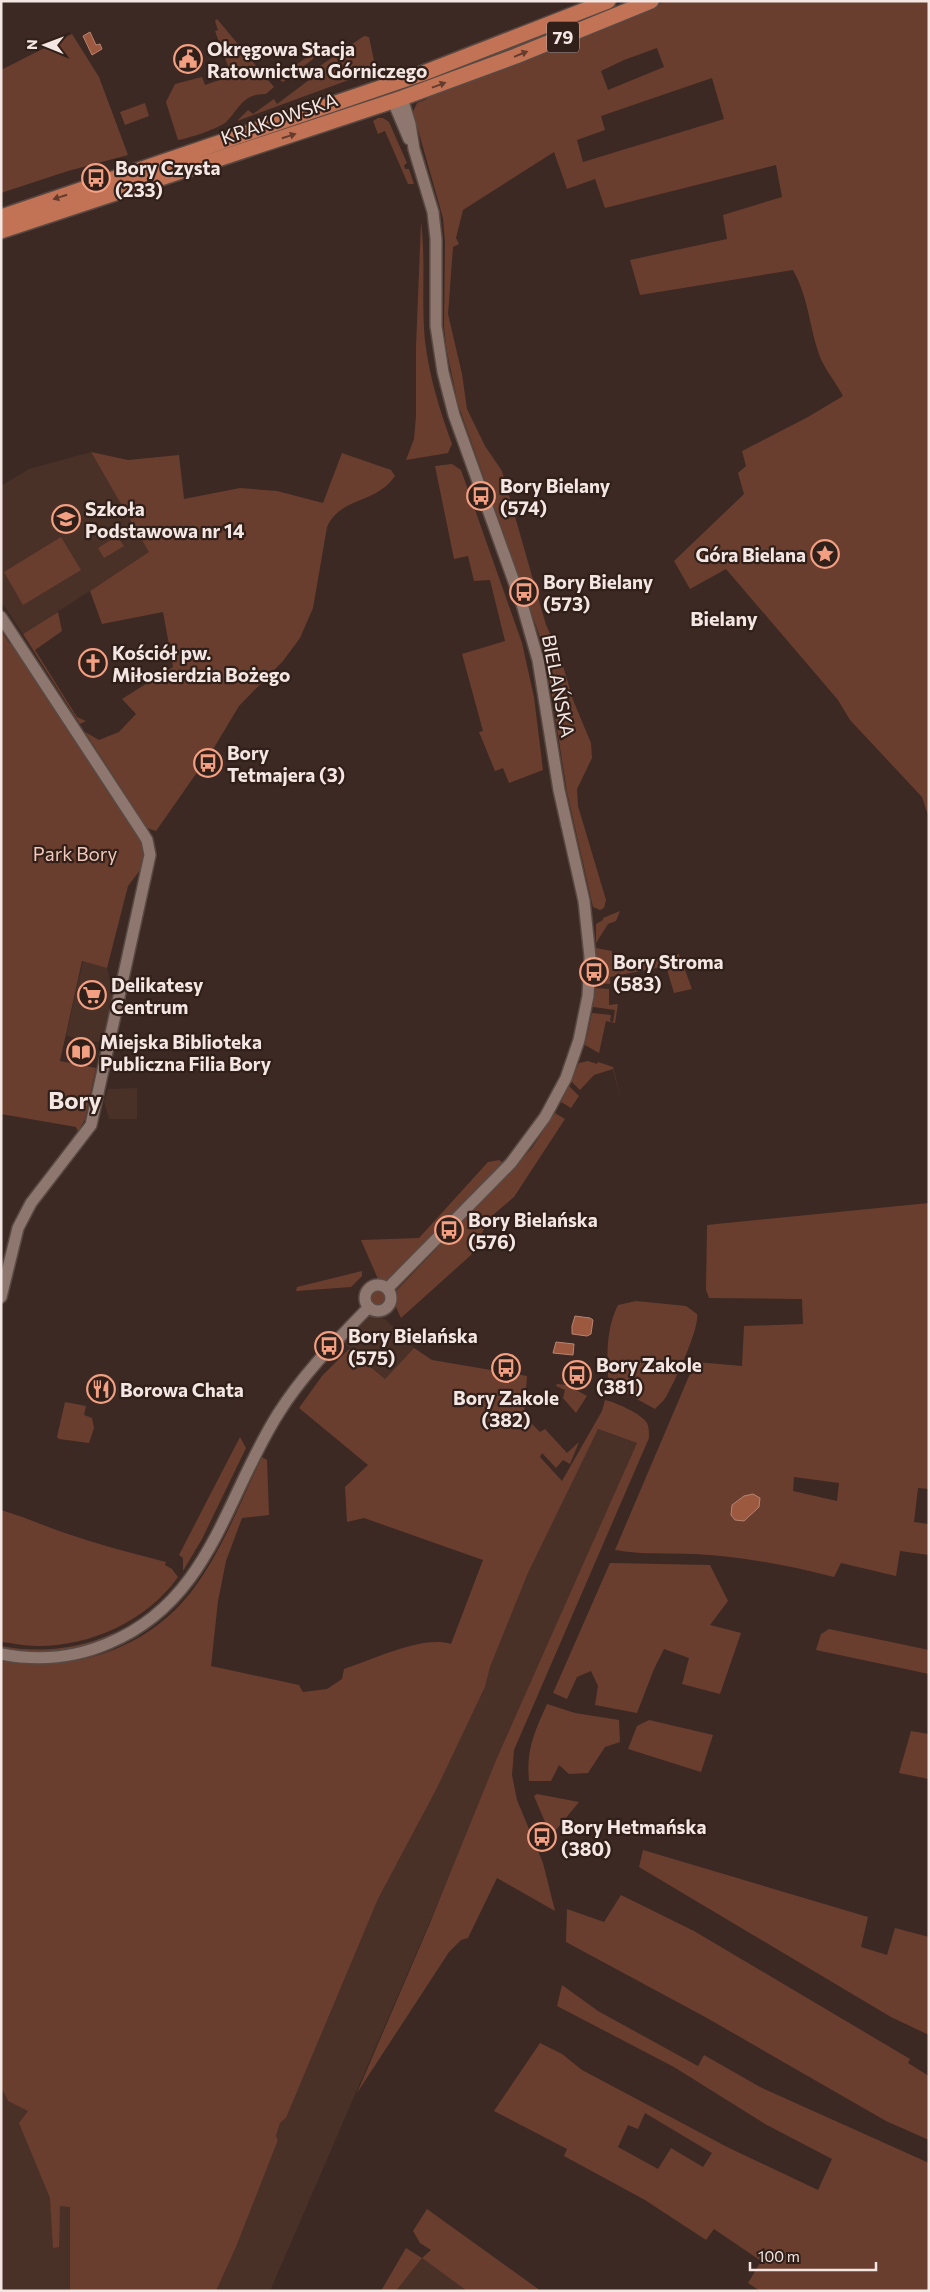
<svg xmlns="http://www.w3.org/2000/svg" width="930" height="2292" font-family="Commissioner,sans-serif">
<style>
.built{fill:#493128}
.green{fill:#6a3e2e;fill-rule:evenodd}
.water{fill:#9d5940;stroke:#b78471}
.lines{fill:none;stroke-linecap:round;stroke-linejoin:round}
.minor-casing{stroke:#594943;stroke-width:14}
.major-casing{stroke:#594943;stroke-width:18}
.minor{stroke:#8d776f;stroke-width:11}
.major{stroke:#c27356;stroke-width:15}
.oneway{fill:#643c2e}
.labels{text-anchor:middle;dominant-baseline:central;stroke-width:4.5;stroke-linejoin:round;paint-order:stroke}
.shield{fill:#311f19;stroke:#baaba6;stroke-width:1}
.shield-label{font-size:18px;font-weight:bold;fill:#f4e7e3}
.poi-label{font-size:19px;font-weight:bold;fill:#f4e7e3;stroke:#311f19;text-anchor:start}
.street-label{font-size:19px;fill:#f4e7e3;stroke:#311f19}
.park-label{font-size:19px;fill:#f1c8ba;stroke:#311f19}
.neighbourhood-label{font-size:20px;font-weight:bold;fill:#f4e7e3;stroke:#311f19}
.district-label{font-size:24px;font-weight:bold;fill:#f4e7e3;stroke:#311f19}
</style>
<rect width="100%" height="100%" fill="#3c2923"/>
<path class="built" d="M91,452L150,552L23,634L1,601V486L29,469Z
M83,961L107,968L110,980L116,984L104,1043L66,1036Z
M137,1088V1119H109L104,1102L108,1089Z
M371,1316L385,1319L414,1348L385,1379L344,1343Z
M597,1429L637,1443L270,2291H216L236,2247L278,2140L276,2136L280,2123L286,2118L378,1899L437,1788L485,1687L490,1667L528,1573Z
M1,2087L8,2101L29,2111L119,2291H1Z
M422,2258L467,2291H396Z"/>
<path class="green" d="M665,1H929V818L922,797L850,720L838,700L726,569L690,589L674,561L744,494L738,473L746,466L742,451L808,417L843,396C834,379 822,367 817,348C809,322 807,294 793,270L640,295L630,260L727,239L723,215L782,197L776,165L605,208L595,179L567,189L554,152L463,210L456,238L459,244L453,247L448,314L462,374L467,409L485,446L502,471L546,625L559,652L573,700L591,743L592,758L577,789L578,806L606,900L604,908L600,910L593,907L567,792L549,677L541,640L458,404L447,352L444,327L445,242L443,218L413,112L417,103L427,99V96L510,65ZM657,48L664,67L608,90L601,71L624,60ZM712,78L724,119L583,162L577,140L605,130L601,116Z
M217,19L274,87L266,94C242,94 241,107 226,122C220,128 187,139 178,140L166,102L175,84L202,77L205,85L222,79L221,73L229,69L215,31L218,30L215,21Z
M72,34L99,77L128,155L68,171L1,193V70Z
M364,36L369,37L376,70L237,121L248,110L253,114L274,99L277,104L317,74L314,70Z
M311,47L314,53L313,59L283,82L277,78L313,53Z
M145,103L149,116L125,125L120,112Z
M378,118H383L389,122L407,163L404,165L405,169H409L414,184H408L385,131L378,134L373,121Z
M421,222C426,262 421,301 425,341C429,376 440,411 452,444L448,453L406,460L414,439L416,416V347Z
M91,452L128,460L179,455L184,499L240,488L277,491L323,503L342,453L391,470L395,476C375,505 341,496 327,527L313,608L300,638L283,661L239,706L212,751L156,831L147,828L85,732L99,740L119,732L136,714L122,699L173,667L163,612L102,624L90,591L149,552Z
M452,464L461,470L522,643L534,697L543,770L509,783L503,768L495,771L479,732L483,731L462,654L505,641L490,580L474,581L468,556L454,559L435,466Z
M117,536L124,546L104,558L98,548Z
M61,537L81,570L23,605L4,572Z
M58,612L62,631L35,650L77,717L86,721L80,724L23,634Z
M1,631L10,644L13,642L141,840L145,851L144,865L128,886L107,968L82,961L60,1061L96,1068L85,1119L78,1132L76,1127L1,1114Z
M620,911L616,921L608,924L596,943V924L603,920V918Z
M596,948L612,951V967L679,954L692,989L674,993L666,966L610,977V984L596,983Z
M595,988L609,989V1005L618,1004L615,1023L606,1021L599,1053L585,1045L592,1013L611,1015L610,1021L613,1022L615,1010L593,1007Z
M588,1061L597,1064L598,1062L613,1067L622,1106L613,1069L594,1075L580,1090L571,1081L579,1063Z
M569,1086L579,1096L571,1108L561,1102Z
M555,1113L565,1119L514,1197L494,1214L486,1225L471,1255L401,1318L396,1307L397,1290L532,1148Z
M499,1160L505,1164L386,1282L378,1279L361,1240L419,1238L488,1162Z
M929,1203V1489L918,1488L914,1522L929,1524V1555L900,1551L896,1576L841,1563L834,1577C787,1565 744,1557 695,1554C669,1553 642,1555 615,1550L695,1362L742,1366L744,1326L803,1324L802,1299L709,1298L706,1290L707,1225ZM794,1477L839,1483L837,1501L793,1491Z
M362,1271V1276L351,1287L296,1291L297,1287Z
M369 1298a9 9 0 1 1 18 0a9 9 0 1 1-18 0Z
M636,1301L686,1306L697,1314C700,1328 674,1383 666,1397C663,1402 658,1405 655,1409L615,1387L608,1380C607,1354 606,1329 618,1305Z
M414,1348L432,1360L527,1376L524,1416L540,1432L545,1429L567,1453L579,1442L570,1464L563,1460L556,1468L542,1453L540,1457L562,1481L602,1411L605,1400C615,1402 642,1414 647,1423C649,1427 649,1433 649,1438L514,1750L512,1775L517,1800L543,1863L555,1911L497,1878L468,1938L461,1940L449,1952L357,2093L430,1923L497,1758L637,1443L598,1429L528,1573L490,1667L485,1687L437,1788L378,1899L286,2118L280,2123L276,2136L278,2140L236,2247L216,2291H70V2207L60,2206L59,2247L53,2248L50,2198L19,2123L28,2111L8,2101L1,2087V1661C72,1673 146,1650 191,1592C222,1552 240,1502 262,1457L267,1460L269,1515L242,1518L226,1561L218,1601L211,1666L299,1685L303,1692L327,1689L342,1679L344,1669C373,1660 422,1635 451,1644L483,1560L364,1518L347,1522L345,1487L368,1465L299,1408L322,1376L349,1349L385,1379Z
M557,1384L567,1385L587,1396L576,1413L563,1398L565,1390L556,1386Z
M65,1402L86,1406L84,1415L92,1418L94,1428L89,1443L59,1439L57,1437Z
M240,1437L246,1448L202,1539L183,1571V1558L179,1555Z
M1,1510C21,1516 40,1524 59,1531C94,1543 130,1553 166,1562L165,1565L172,1569L178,1577C147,1621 89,1647 36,1646C25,1646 13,1643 1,1642Z
M610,1563L710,1565L728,1601L710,1625L741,1633L720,1694L682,1684L689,1658L664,1649L654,1669L637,1713L595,1705L598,1686L591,1671L577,1677L567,1699L553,1693Z
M182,1584C172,1594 162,1605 151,1614C110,1648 52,1658 1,1649V1646C52,1656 104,1645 147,1614C159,1605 170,1594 182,1584Z
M829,1629L929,1650V1674L816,1650L821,1634Z
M547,1704L575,1713L619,1720L620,1742L605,1747L588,1773L569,1774L559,1765L551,1781H529C526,1750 534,1733 547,1704Z
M649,1720L713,1735L701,1772L628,1749L637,1726Z
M911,1731L929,1734V1779L899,1773Z
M537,1794L579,1802L551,1836L534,1796Z
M643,1850L868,1917L861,1947L887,1955L895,1928L929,1937V2035L891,2017L639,1867Z
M621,1895L694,1931L910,2059L908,2063L929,2076V2140L886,2121L707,2018L566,1942L567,1909L604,1922Z
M562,1985L598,2011L698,2066L704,2055L760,2087L929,2163V2291H760L748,2283L761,2261L714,2229L706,2240L645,2200L564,2156L567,2149L494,2111L540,2043L562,2054L582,2070L729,2148L818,2190L832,2159L765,2124L674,2067L557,2006ZM645,2113L712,2153L703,2167L671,2148L658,2169L618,2147L628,2125L638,2129Z
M427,2209L541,2291H467L422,2258L396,2291H381L406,2248L422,2258L431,2250L420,2243L413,2231Z"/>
<path class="water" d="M90,32L96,45L100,44L102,49L92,55L83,36Z
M575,1316L590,1318L593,1320L591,1334L587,1336L572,1334V1326Z
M556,1342L574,1344L573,1355L553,1353Z
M753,1494L760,1498L759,1507L744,1521L735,1520L731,1515L732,1505L744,1496Z"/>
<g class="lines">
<defs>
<path id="minor" d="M393,101L409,139
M1,617L142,832L147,840L150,855L91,1125L31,1203L18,1228L1,1297
M365 1298a13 13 0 1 1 26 0a13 13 0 1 1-26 0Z
M388,1288L511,1163L545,1117L566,1078L579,1040L588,996L590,957L584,901L559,790L538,660L522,604L454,415L443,372L436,326V239L433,212L414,149L410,124L402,98
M1,1654C37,1661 75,1658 109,1643C210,1601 225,1498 278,1414C303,1374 336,1341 369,1307"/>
<path id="major" d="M1,217L421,74L608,1
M1,231L402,98L516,56L651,1"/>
</defs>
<use href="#minor" class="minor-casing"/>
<use href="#major" class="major-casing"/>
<use href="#minor" class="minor"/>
<use href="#major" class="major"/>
</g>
<defs><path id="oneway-solid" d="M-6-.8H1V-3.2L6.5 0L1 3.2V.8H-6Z" transform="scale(1.25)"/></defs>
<g class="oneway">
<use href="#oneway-solid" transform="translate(521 54) rotate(-22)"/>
<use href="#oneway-solid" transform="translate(439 85) rotate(-20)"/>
<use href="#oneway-solid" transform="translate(289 136) rotate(-18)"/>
<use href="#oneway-solid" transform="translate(60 197) rotate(162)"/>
</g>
<defs>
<symbol id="civic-ring" viewBox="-11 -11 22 22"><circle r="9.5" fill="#311f19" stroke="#f39f82" stroke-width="1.5"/><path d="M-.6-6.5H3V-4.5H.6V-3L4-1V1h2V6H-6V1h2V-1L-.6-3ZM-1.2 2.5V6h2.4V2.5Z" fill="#f39f82"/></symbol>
<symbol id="bus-ring" viewBox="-11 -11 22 22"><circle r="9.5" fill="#311f19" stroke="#f39f82" stroke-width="1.5"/><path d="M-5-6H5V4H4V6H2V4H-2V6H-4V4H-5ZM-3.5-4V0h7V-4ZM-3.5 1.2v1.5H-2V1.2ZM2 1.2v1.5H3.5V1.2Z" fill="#f39f82"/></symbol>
<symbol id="school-ring" viewBox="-11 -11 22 22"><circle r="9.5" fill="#311f19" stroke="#f39f82" stroke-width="1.5"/><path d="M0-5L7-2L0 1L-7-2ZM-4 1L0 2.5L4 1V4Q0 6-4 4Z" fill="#f39f82"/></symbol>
<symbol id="sight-ring" viewBox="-11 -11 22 22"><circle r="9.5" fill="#311f19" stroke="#f39f82" stroke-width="1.5"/><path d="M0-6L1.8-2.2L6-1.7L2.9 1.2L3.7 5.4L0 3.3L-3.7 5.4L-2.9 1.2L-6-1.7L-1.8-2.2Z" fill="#f39f82"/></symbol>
<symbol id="church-ring" viewBox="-11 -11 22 22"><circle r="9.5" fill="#311f19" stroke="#f39f82" stroke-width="1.5"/><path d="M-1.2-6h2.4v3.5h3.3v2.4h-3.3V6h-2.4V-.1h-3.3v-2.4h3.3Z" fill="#f39f82"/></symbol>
<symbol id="supermarket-ring" viewBox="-11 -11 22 22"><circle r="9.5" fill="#311f19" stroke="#f39f82" stroke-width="1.5"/><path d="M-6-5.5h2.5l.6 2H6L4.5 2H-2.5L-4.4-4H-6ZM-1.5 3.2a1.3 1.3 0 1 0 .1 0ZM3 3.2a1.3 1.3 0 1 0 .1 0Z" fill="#f39f82"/></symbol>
<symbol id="library-ring" viewBox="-11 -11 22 22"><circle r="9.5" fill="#311f19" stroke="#f39f82" stroke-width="1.5"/><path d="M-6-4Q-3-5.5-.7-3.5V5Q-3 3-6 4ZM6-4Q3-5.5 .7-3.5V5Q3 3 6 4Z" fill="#f39f82"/></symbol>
<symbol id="restaurant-ring" viewBox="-11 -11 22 22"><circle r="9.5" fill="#311f19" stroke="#f39f82" stroke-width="1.5"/><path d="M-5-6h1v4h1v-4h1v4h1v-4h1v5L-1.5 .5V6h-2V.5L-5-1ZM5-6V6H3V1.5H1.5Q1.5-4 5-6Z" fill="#f39f82"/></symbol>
</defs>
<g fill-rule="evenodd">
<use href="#civic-ring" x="172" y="43" width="32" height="32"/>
<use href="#bus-ring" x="80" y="162" width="32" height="32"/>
<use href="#bus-ring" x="465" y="480" width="32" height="32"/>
<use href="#school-ring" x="50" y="503" width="32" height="32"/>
<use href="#sight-ring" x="809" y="538" width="32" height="32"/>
<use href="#bus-ring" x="508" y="576" width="32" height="32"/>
<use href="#church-ring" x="77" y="647" width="32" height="32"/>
<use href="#bus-ring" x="192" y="747" width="32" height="32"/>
<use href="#bus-ring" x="578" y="956" width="32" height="32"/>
<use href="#supermarket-ring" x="76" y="979" width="32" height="32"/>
<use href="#library-ring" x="65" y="1036" width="32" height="32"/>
<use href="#bus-ring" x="433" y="1214" width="32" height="32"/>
<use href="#bus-ring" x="313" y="1330" width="32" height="32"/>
<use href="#bus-ring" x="490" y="1352" width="32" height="32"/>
<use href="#bus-ring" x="561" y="1359" width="32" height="32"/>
<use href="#restaurant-ring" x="85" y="1373" width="32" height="32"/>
<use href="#bus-ring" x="526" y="1821" width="32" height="32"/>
</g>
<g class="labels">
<rect class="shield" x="547" y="21.5" width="32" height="31" rx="4"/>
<g class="shield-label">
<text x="563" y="37">79</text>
</g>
<g class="poi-label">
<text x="207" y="48">Okręgowa Stacja<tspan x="207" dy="22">Ratownictwa Górniczego</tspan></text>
<text x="115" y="167">Bory Czysta<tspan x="115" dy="22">(233)</tspan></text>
<text x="500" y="485">Bory Bielany<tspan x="500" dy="22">(574)</tspan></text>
<text x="85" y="508">Szkoła<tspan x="85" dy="22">Podstawowa nr 14</tspan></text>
<text x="806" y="554" text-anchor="end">Góra Bielana</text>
<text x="543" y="581">Bory Bielany<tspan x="543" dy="22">(573)</tspan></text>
<text x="112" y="652">Kościół pw.<tspan x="112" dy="22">Miłosierdzia Bożego</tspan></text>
<text x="227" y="752">Bory<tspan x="227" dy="22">Tetmajera (3)</tspan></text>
<text x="613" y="961">Bory Stroma<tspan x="613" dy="22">(583)</tspan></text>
<text x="111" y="984">Delikatesy<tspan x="111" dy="22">Centrum</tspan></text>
<text x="100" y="1041">Miejska Biblioteka<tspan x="100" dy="22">Publiczna Filia Bory</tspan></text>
<text x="468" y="1219">Bory Bielańska<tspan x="468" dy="22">(576)</tspan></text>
<text x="348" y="1335">Bory Bielańska<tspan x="348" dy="22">(575)</tspan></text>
<text x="596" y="1364">Bory Zakole<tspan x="596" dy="22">(381)</tspan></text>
<text x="120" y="1389">Borowa Chata</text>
<text x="506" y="1397" text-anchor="middle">Bory Zakole<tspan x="506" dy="22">(382)</tspan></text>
<text x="561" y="1826">Bory Hetmańska<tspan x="561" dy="22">(380)</tspan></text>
</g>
<g class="street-label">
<text transform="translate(279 118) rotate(-19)">KRAKOWSKA</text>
<text transform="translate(559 686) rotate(79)">BIELAŃSKA</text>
</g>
<g class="park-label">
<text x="75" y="853">Park Bory</text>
</g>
<g class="neighbourhood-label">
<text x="724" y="618">Bielany</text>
</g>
<g class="district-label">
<text x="75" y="1099">Bory</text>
</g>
</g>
<rect width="930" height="2292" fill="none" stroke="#f4e7e3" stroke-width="5"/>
<g transform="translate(45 45) rotate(271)" stroke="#311f19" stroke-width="4" paint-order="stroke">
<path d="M0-4L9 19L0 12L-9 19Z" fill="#f4e7e3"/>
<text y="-8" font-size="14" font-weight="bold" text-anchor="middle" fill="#f4e7e3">N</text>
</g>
<path d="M750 2262v8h126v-8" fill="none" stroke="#f4e7e3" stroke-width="2.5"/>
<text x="758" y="2262" font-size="15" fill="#f4e7e3" stroke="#311f19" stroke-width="4" paint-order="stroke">100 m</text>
</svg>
